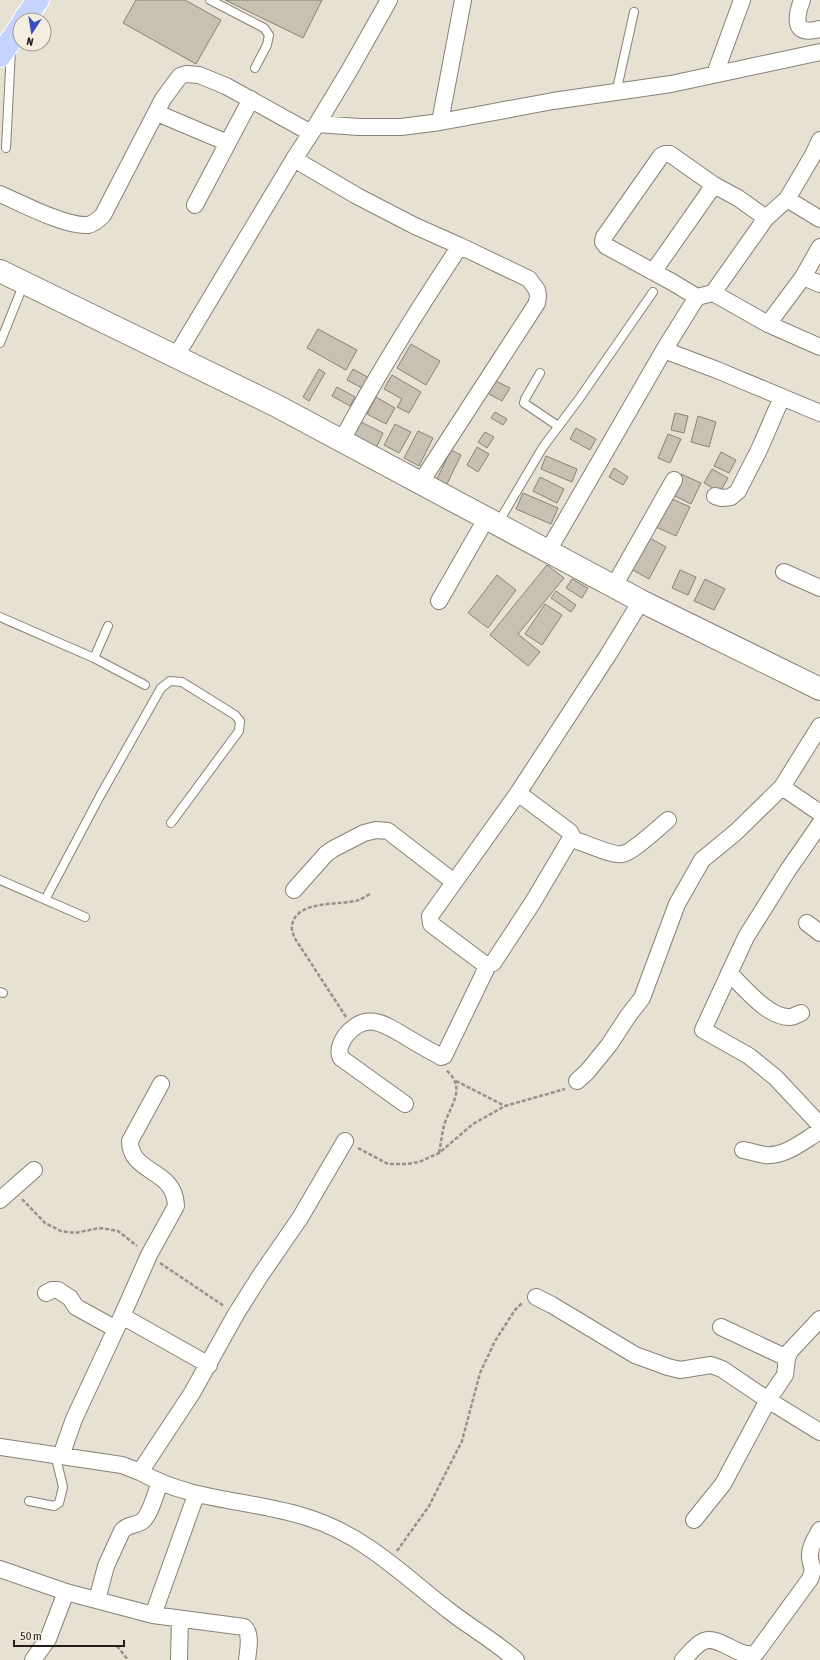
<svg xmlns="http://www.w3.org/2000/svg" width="820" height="1660" font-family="'Asap Condensed',sans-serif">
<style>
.building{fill:#c7c0b3;stroke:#898377}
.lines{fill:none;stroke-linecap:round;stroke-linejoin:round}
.lane-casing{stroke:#878175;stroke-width:10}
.street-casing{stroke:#878175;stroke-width:18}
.secondary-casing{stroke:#878175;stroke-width:24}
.highway-casing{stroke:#fff;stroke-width:24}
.path{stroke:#979288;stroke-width:2.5;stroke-dasharray:4 2;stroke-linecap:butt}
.lane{stroke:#fff;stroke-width:8}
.street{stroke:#fff;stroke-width:16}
.secondary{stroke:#fff;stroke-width:22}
.highway{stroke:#c5d4ff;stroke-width:22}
</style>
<rect width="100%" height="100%" fill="#e7e1d3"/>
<path class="building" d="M136,0H185L221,20L196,64L123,23Z
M225,0H322L303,38Z
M318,329L357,350L346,370L307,348Z
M411,344L440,361L426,385L397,368Z
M319,369L325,373L309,401L303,397Z
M353,369L369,378L362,388L347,380Z
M392,375L421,392L409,413L397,407L402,399L384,389Z
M494,380L510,388L502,401L487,393Z
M337,387L355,397L350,406L332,396Z
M376,397L395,408L386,424L367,414Z
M495,412L507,419L503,425L491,418Z
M675,413L688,416L684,433L671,430Z
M698,416L716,422L709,447L691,442Z
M357,420L383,433L376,448L350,435Z
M395,424L411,432L399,453L384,445Z
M576,428L596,439L590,450L570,439Z
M418,431L433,438L419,466L404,458Z
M485,432L494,437L487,448L478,442Z
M668,434L681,439L670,463L658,458Z
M477,447L489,454L478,472L467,465Z
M451,450L461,455L445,488L435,483Z
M721,452L736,460L729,473L714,466Z
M546,456L577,469L572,482L541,469Z
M614,468L628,477L623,485L609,477Z
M712,469L728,478L720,492L704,483Z
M681,474L701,483L691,504L671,494Z
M540,477L564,489L557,503L533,491Z
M523,493L558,508L551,524L516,509Z
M670,498L690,507L676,536L656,527Z
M648,537L666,547L649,579L631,569Z
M547,565L564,578L518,634L540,652L528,666L490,635Z
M680,570L696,577L688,595L672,588Z
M497,575L516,590L488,628L468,613Z
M572,579L588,588L582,598L566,588Z
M705,579L725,589L714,610L694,601Z
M556,591L576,605L571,612L551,598Z
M545,604L562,615L542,645L525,634Z"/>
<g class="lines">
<defs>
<path id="lane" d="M210,0L264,28L269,35L267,45L255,68
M616,93L634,12
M6,148L11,50
M0,343L24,283
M540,373L525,399L524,403L558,426
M498,523L543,447L579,399L653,292
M0,617L94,658L145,685
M94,658L108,626
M0,880L85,917
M46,898L100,796L161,688L170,681L182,682L235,715L240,721L239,731L171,823
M0,992L3,993
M29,1501L54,1506L59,1503L63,1487L55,1454"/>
<path id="street" d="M802,0C795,19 793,36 820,29
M715,74L742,0
M157,113L228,143
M440,122L463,0
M317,124L349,71L389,0
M294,159L357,196L415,226L460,246L529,279L537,290L538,296L537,303L421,482
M0,194C21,203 66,227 88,225C94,224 99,219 103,215L163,99L180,76L186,74L199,75L226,86L311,133
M787,199L813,155L820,140
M195,205L251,99
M653,272L714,185
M803,277L820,284
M713,293L768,324L820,347
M697,297L672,282L606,246L603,242L604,237L661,156L665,154H670L714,185L738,198L766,218
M768,324L803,277L820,247
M664,350L717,370L820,413
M176,356L294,159L317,124L359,127H401L440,122L553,101L671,84L820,52
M342,440C378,373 418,309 460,246
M715,496L722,498L731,497L738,491L759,450L782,397
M548,551L664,350L697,297L713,293L766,218L787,199L820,219
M784,572L820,588
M614,586L674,480
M439,601L486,519
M782,787L820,813
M518,793L570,832L572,836L533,902L493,963L488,965L483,963L431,924L430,916L518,793L608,655L641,601
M820,824L788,870L746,937L703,1030L749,1056L776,1078L820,1125
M572,839C583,842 612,856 622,854C632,853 659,827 668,820
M294,890L326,854L333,849L364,833L376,830L388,831L454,882
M807,923L820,933
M729,973C744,987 768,1018 790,1017C793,1017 798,1014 801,1013
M577,1081L587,1072L609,1045L628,1016L642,998L677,904L702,860L736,832L782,787L820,726
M405,1104L341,1058C337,1050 341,1042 346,1035C367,1010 386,1025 408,1038C418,1044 428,1050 438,1055L441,1057L444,1056L488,965
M743,1150C750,1151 758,1154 765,1155C785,1157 803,1141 820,1131
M0,1200L34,1170
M46,1293L52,1290H58L70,1298L76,1307L116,1329
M536,1297L552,1305L635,1355L668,1367L680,1370L711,1365L722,1369L768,1400L820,1432
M122,1316L149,1255L176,1206C175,1168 130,1174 130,1141L161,1084
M721,1327L787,1358
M0,1447L122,1465L140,1472L192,1393L236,1314L260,1276L300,1218L345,1141
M61,1456L74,1419L122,1316L209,1365
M140,1472C195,1503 252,1499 309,1518C366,1536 406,1578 452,1613C473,1629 496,1642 516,1660
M694,1520L723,1484L768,1400L785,1375L787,1358L790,1351L820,1319
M0,1569L66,1592
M97,1600L106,1566L122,1531C128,1524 134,1526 141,1522C150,1517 156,1492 160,1482
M153,1615L244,1627C252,1634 248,1650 247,1660
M33,1660L48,1639L66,1592L153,1615L196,1495
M179,1660L180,1619
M683,1660C689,1654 696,1644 704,1641C721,1635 739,1660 756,1653L810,1579C816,1565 809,1566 810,1554C810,1546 816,1537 820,1530"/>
<path id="secondary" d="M0,271L275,405L641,601L820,689"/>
<path id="highway" d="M24,20L38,0
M0,56L20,27"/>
</defs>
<use href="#lane" class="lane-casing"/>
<use href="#street" class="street-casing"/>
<use href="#secondary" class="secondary-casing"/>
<use href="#highway" class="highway-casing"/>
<path class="path" d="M346,1017L294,937C293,933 291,928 292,925C297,899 341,906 359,900C362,899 366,896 370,894
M456,1081L505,1106
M358,1148L388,1164H407L419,1162L439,1153L473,1124L505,1106L565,1089
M439,1153C441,1143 442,1134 444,1125C451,1104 467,1088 446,1070
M22,1199L45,1223L61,1231L75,1233L99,1228L107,1229L118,1231L137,1246
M160,1263L224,1306
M397,1551L429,1506L462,1441L480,1373L495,1341L515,1310L523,1302
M117,1646L128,1660"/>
<use href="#lane" class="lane"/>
<use href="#street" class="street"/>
<use href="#secondary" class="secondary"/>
<use href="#highway" class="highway"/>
</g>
<g transform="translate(32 32) rotate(192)"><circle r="19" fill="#f4eee0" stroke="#a09b90"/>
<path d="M0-3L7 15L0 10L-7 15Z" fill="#384fc1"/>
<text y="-6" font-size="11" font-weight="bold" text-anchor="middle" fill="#211e19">N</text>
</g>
<path d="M14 1640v6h110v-6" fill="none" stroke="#211e19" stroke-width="2"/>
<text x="20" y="1640" font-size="12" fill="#211e19" stroke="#f4eee0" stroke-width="3" paint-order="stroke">50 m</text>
</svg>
